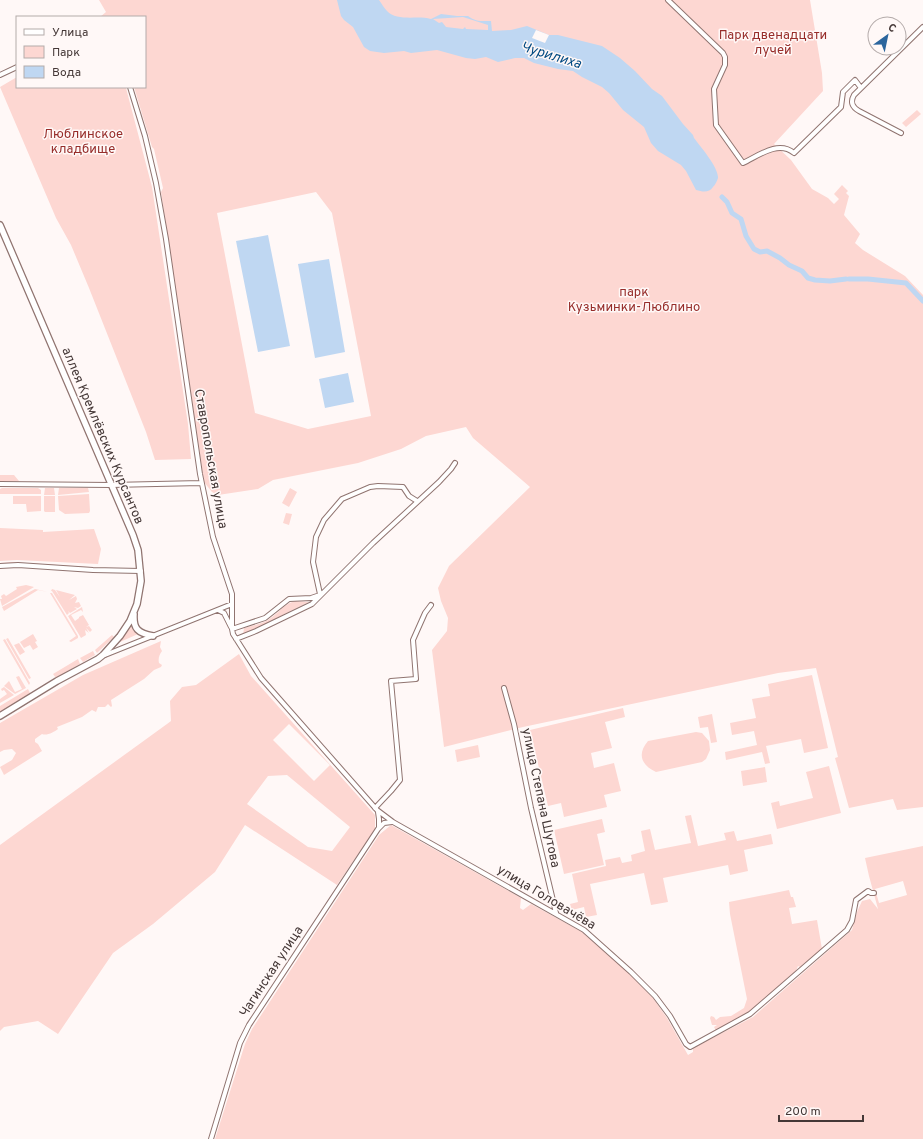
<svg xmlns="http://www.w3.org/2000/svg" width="923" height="1139" font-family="Overpass,sans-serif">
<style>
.green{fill:#fdd7d2;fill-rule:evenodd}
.water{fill:#bfd7f2;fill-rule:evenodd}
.pier{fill:#fff8f7}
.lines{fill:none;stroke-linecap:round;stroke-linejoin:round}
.river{stroke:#bfd7f2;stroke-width:5}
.minor-casing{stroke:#907470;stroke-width:6}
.major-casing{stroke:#907470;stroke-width:8}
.minor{stroke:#fff;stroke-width:4}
.major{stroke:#fff;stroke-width:5.5}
.labels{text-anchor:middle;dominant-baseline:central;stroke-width:3;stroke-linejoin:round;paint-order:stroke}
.park-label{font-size:13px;fill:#972d2a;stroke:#fff8f7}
.street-label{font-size:13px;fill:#443736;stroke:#fff8f7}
.water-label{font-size:14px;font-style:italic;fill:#034b83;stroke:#fff8f7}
</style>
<rect width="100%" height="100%" fill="#fff8f7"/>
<path class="green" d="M99,0H810L822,73L823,91L774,144L791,160L812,189L828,198L834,204L839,199L834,194L842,185L848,191L846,193L849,196L844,215L860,234L855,243L863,250L905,276L923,295V807L897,810L893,799L849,808L835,758L838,757L816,668L778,673L523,727L444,747L432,650L447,631L448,618L441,601L438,588L449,566L530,487L473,438L466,427L426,436L401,449L358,463L273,480L258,489L218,495L212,492L204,482L161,192L163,188L154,149L152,147L134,87H145V17H100L106,12ZM316,192L332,213L371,416L308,429L255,413L217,213Z
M17,77V87H124L126,88L152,187L188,424L191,459L155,460L146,432L89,288L71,245L56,218L0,87Z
M917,110L921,114L906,127L902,123Z
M0,475H14L19,481H0Z
M2,488H38L41,490V494H0V489Z
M45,488H54L55,495H44Z
M59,488H88L89,492L58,495Z
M290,488L297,492L289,507L282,503Z
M89,494L90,511L89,513L65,514L59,510L58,496Z
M13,496H41V511L27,512L26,504H13Z
M44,496H55V512H45L44,511Z
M286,513L292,514L289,525L283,523Z
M0,528L43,530V532L94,529L101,549L98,564L17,560L0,561Z
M11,562L90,567L91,568L0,565V563Z
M26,585L34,587L2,606L0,599H2L1,596L4,594L6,596L17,589L16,587Z
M35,589L48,592L38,590L4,611L2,607Z
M52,589L55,590L60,597L56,590L75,595L69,600L76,596L77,599L75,603L79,602L81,606L78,608L74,607L77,609L70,613L68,611L69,613L67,615L52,591H51Z
M50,593H52L78,636V638L71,642L69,641L76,636Z
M295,601L309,602L243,635L244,628C252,626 261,624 268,620C278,614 283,604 295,601Z
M82,607L83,612L81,610L71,615L75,621L79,618V617L83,615L89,625L86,627L89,626L92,630L90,632L86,628L89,633L85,630L86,635L81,638L68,616Z
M130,623L133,630L138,634L120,642L119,640Z
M33,634L37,641L35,642L38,647L33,650L30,645L24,648L20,642Z
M112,635L114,637L97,653L95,650Z
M8,638L31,678L29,679L6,639Z
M5,639L30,683L29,685L3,640Z
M161,641L160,647L162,651C159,655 158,659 159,663L162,665L161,667L154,670L144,679L111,700L112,706L111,707L108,704L105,707H98L96,712L92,710L82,717L57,727L58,729C54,732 47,736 42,734L35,739V742L38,744L42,751L4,775L0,767L12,760L16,753L12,749L4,750L0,752V723L83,675Z
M19,643L25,652L20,655L14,645Z
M93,651L95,655L83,662L80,658Z
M239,654L251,676L375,815V829L337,885L245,825L215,872L153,924L113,953L58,1034L38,1021L4,1027L0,1031V845L167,724L171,721L170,701L182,687L196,685ZM289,724L330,765L314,781L273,740ZM287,775L350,827L332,851L308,847L247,804L268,776Z
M78,659L80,664L56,678L53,674Z
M812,675L828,748L804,753L801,739L766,746L770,763L765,764L762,752L726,760L725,752L757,745L754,731L732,735L730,723L756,718L752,699L770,696L768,684Z
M19,676L26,688L15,694L4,686L9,681L15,692L22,689L16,677Z
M4,687L14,695L0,703V699L7,694L4,690L2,691L1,689Z
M28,689L30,693L28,695L0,712V706Z
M623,708L625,717L605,722L612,748L591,753L594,768L614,763L621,791L604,795L607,807L564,817L561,803L548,806L530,730Z
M712,714L717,742L711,743L708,727L700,728L698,717Z
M696,732L702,733L709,741L710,750L706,759L702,762L656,772C641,765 637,754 648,741Z
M478,745L480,757L457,762L455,750Z
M829,766L841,813L777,829L771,803L779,801L780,806L813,798L806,772Z
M765,767L767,782L743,786L741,771Z
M691,815L698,846L726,840L724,833L734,831L737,841L771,834L773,844L744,850L748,871L730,875L728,865L663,878L668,902L651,905L644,873L590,884L597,915L586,917L584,907L572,910L570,904L578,902L572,874L606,866L605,860L620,857L622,863L632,861L631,855L645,851L641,831L650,829L655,850L691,843L685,816Z
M602,819L605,832L597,834L604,865L564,874L554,830Z
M391,825L521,898L520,908L523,910L531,904L582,932L630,974L653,998L667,1018L688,1055L693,1052V1048L753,1017L852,930L857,912L862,901L870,899L878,909L869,876L865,858L923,846V1139H215L245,1044L252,1029L379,835ZM903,881L907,895L879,903L875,889Z
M789,890L791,897H793L796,907L789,908L792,924L817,920L822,949L800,967L798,966L796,971L749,1013L716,1031L714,1027L717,1025H712L710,1018L711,1016L714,1017L716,1020L720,1017L731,1016L744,1008L747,999L730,914L729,902Z"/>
<path class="water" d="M337,0H379C382,4 384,8 387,11C397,22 418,15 431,19L441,14L457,16H468C476,22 481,21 491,21L492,31L511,30L527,26L549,35H558L602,46L620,58L635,71L652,89L662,96L683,124L693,135L694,138C700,146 719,168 718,178C717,181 715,185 713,187C709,193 703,192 696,190L686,171L681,165L658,151L651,143L644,127L623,110L609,93L602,87L582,77L573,71L558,69L534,63L524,58H515L498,62L486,57L475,59L466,58L437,50L411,53L404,51L384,53L370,51L364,47L353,27L344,20L341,16ZM463,17L488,25V30L466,29L465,27L463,29L446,27L442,22L439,23L433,19Z
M268,235L290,346L258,352L236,241Z
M329,259L345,352L315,358L298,264Z
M348,373L354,402L325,408L319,379Z"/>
<path class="pier" d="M536,30L549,35L545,43L532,38Z"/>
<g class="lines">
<path class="river" d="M722,197L727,202L732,213L741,219L746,236L754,249L760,252L767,251L780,258L789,265L802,271L808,278L815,280L830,281L846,279
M849,279H868L906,283L923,301"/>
<defs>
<path id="minor" d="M668,0L723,53L725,57V65L714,89L716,125L743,163C758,156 778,140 794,153L841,107L843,92L855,80L861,88
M0,75L17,67
M130,87L145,136L156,183L166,239L200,474L213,537L232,594V629L233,634L261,678L377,810L393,822L584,930L631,972L655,996L670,1016L686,1044L690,1047L750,1014L847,930L852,921L856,900L868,891L871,893H874
M901,133L859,111C852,107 850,102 854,95L923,27
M0,484L111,485L201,483
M0,566L18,565L93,570L141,571
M320,594L313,562L316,537L324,520L342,499L370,487L378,486L403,487L409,496L417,501
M218,610L224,613L231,627
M232,629L265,618L289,599L311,598L320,595
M236,639L256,631L312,604L373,543L439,482L451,469L455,463
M105,655L232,604
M504,688L514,724L531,808L556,913
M375,808L391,791L400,780L391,681L416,679L413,640L425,613L431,605
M378,812L379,819V827
M211,1139L240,1043L249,1025L378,829L384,823L392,822"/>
<path id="major" d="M0,225L133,535L138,550L141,581L137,604L130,621L120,636L103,655L98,659L57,681L0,716
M134,614C133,629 138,633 153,636"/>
</defs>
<use href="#minor" class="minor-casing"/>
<use href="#major" class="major-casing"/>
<use href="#minor" class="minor"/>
<use href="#major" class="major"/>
</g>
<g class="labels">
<g class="park-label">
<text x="773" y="36">Парк двенадцати<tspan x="773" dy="15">лучей</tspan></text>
<text x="83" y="135">Люблинское<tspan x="83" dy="15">кладбище</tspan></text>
<text x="634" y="293">парк<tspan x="634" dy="15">Кузьминки-Люблино</tspan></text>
</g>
<g class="street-label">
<text transform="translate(102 436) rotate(67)">аллея Кремлёвских Курсантов</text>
<text transform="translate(210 459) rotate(80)">Ставропольская улица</text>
<text transform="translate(540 798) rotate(78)">улица Степана Шутова</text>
<text transform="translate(546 898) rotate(31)">улица Головачёва</text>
<text transform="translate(272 972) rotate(-57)">Чагинская улица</text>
</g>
<g class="water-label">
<text transform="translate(551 56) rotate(17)">Чурилиха</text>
</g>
</g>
<rect x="16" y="16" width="130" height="72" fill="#fff8f7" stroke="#b4abaa"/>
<rect x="24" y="29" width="20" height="6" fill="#ffffff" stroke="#b4abaa"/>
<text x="52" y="36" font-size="12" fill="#443736">Улица</text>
<rect x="24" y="46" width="20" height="12" fill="#fdd7d2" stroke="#b4abaa"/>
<text x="52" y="56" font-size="12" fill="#443736">Парк</text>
<rect x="24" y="66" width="20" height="12" fill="#bfd7f2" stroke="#b4abaa"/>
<text x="52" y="76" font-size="12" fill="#443736">Вода</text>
<g transform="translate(887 36) rotate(33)"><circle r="19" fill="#fff8f7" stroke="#b4abaa"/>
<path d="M0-3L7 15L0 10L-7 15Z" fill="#2b659d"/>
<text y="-6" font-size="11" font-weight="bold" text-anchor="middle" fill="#443736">С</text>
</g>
<path d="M779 1115v6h84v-6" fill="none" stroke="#443736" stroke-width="2"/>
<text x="785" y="1115" font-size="12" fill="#443736" stroke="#fff8f7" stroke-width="3" paint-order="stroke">200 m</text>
</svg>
